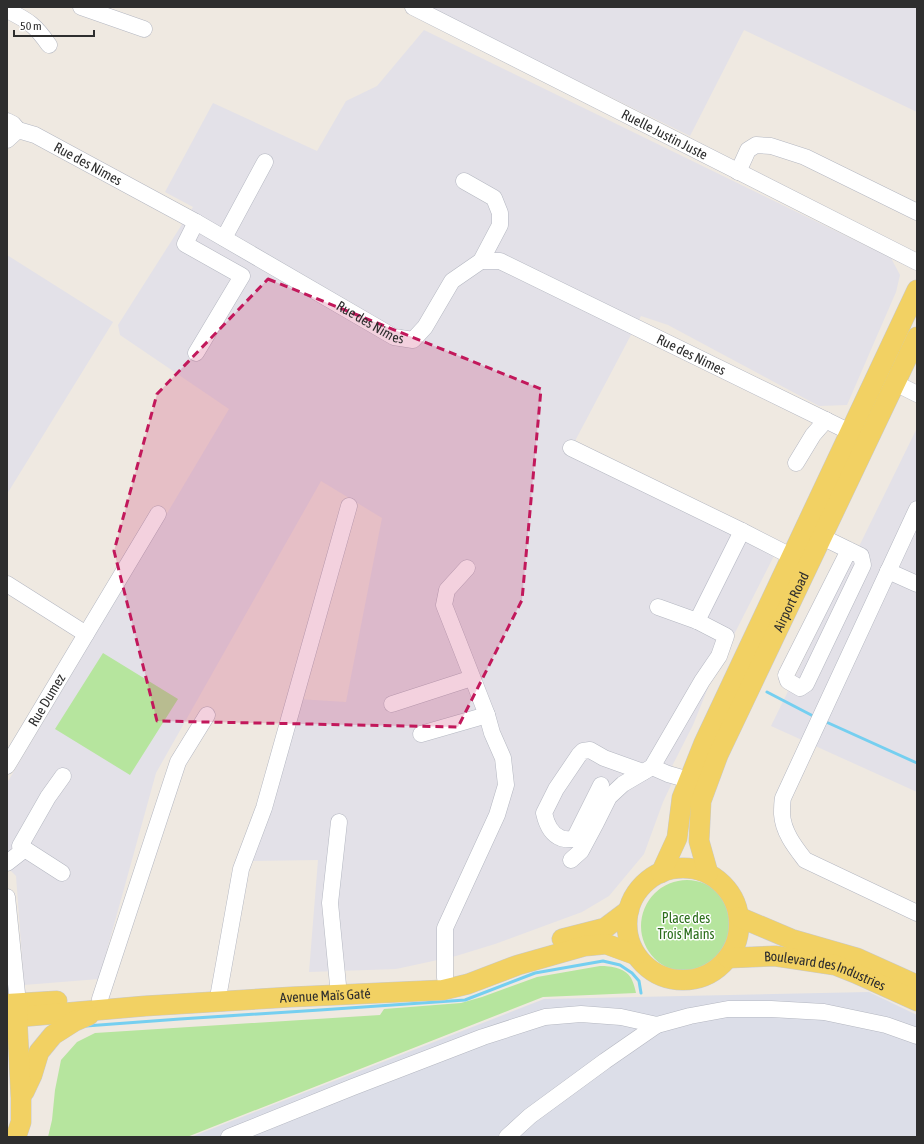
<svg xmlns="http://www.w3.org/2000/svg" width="924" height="1144" font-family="'Asap Condensed',sans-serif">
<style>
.industrial{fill:#e3e1e8}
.airport{fill:#dcdee8}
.green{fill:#b6e59e}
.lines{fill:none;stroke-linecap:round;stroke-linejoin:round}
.stream{stroke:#75cff0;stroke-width:3}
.minor-casing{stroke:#b4b7c1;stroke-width:17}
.major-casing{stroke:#c9c9c9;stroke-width:21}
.minor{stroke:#fff;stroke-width:16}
.major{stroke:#f2d163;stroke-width:20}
.marked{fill:#c2185b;fill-opacity:0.2;stroke:#c2185b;stroke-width:3;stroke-dasharray:8 5;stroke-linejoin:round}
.labels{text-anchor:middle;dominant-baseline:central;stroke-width:3;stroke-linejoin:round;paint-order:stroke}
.street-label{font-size:14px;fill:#2e2e2e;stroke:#fff}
.park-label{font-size:14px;fill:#2c6e1b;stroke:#fff}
</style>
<rect width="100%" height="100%" fill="#efe9e1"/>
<path class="industrial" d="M427,7H917V112L744,30L690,136Z
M424,30L891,258L900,275L896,292L847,405L819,406L668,325L641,316L575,441L781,542L712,678L693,725L665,780L672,783L663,802L644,854L609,896L582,912L495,944L456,956L396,969L309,972L318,860L249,861L298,699L346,702L382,518L321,481L156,773L99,979L24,985L16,876L7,867V783L229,409L120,335L118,325L193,207L165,192L213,103L317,151L346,101L377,86Z
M7,255L113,322L7,494Z
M917,428V792L771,726Z"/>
<path class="airport" d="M869,992L917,1015V1137H191L544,999Z"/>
<path class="green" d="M103,653L178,699L130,775L55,729Z
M641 926a46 46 0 1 1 92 0a46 46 0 1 1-92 0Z
M600,966C611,966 627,968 632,980C634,984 635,989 636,993L543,997L187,1137H48L52,1120L55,1090L61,1060L77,1042L95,1033L380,1015L384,1009L461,1003L482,997L537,977Z"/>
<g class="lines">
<path class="stream" d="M767,692L815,717
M824,721L917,763
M86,1026L180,1019L320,1010L465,1000L535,973L603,961L620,965L632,973L639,981L641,993"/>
<defs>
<g id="minor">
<path d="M81,7L144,29"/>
<path id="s1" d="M413,7L917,262"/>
<path d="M7,10C29,21 35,25 49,45"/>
<path d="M7,121L13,124L18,130"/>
<path id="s2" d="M7,140L18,130L35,135L196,222L394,337L413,340L425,327L452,281L481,261H500L850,432"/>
<path d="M738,172L748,150L756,145L771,146L805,157L917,212"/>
<path d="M464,181L494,198L500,213V225L481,261"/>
<path d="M196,222L185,244L242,276L196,353"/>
<path d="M224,238L265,162"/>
<path d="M895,383L917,394"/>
<path d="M571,448L742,531L791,556"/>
<path d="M796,463L813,435L826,420"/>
<path d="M917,509L783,798C782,803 782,809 782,814C783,832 795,847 805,860L917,913"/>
<path d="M822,537L861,556L863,565L806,684L800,688L788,681L786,675L849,550"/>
<path d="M888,571L917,584"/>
<path d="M7,584L86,634"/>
<path d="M697,621L742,531"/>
<path d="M392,704L472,678"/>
<path d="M421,734L487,715"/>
<path id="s3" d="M7,766L158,514"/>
<path d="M652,767L668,774L689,780"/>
<path d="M601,785L574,839C570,839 565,840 561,838C550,834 546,822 544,813L556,789L579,755L583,751L590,750L604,758L643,772"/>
<path d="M571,860L581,851L596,823L609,797L623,784L652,767L702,681L719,656L726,636L697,621L658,607"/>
<path d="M7,863L25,849"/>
<path d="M62,873L20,846L48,797L63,776"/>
<path d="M7,897L18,1003"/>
<path d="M445,978V928L497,815L506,785L503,758L492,733L487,715L444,605L447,590L467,568"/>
<path d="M338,985L330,903L339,822"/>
<path d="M219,992L241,869L264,808L349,506"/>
<path d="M100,999L178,762L207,715"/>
<path d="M229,1137L353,1087L483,1037L545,1017L581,1014L621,1017L657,1025"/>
<path d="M507,1137L530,1116L605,1061L657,1025L690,1016L728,1009H771L824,1012L886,1025L917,1036"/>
</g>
<g id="major">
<circle cx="683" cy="924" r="56"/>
<path d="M661,873L677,838L682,798L704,743L917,290"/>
<path id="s4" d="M708,873L699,841L701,801L718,755L917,337"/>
<path d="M739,917L791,939L857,958L917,985"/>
<path d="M562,939L605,928L629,910"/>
<path id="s5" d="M728,958L775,956L835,965L855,973L917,1001"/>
<path d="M7,1004L57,1001"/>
<path id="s6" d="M7,1018L145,1006L291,997L443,990L468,984L518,965L585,946L606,944L636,955"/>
<path d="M24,1092L32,1075L39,1052L53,1035L75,1021L89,1015"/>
<path d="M16,1137L21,1122V1098L17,1018L18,1005"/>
</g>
</defs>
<use href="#minor" class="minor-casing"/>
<use href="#major" class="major-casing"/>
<use href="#minor" class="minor"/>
<use href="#major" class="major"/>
</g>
<path class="marked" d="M268,279L541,389L522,600L458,727L157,721L114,551L157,394Z"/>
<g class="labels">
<g class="street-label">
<text stroke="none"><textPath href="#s1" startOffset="282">Ruelle Justin Juste</textPath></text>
<text stroke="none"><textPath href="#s2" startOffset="93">Rue des Nimes</textPath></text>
<text stroke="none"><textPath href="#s2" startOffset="417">Rue des Nimes</textPath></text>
<text stroke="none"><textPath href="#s2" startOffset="802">Rue des Nimes</textPath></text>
<text stroke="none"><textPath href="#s4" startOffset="292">Airport Road</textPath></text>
<text stroke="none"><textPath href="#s3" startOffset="77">Rue Dumez</textPath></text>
<text stroke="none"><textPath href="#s5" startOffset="99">Boulevard des Industries</textPath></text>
<text stroke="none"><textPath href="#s6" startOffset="319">Avenue Maïs Gaté</textPath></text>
</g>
<g class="park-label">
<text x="686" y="918">Place des<tspan x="686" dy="16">Trois Mains</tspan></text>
</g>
</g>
<rect width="924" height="1144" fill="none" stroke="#2e2e2e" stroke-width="16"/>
<path d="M14 30v6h80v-6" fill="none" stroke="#2e2e2e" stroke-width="2"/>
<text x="20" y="30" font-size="12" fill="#2e2e2e" stroke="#ffffff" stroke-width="3" paint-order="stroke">50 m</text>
</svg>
